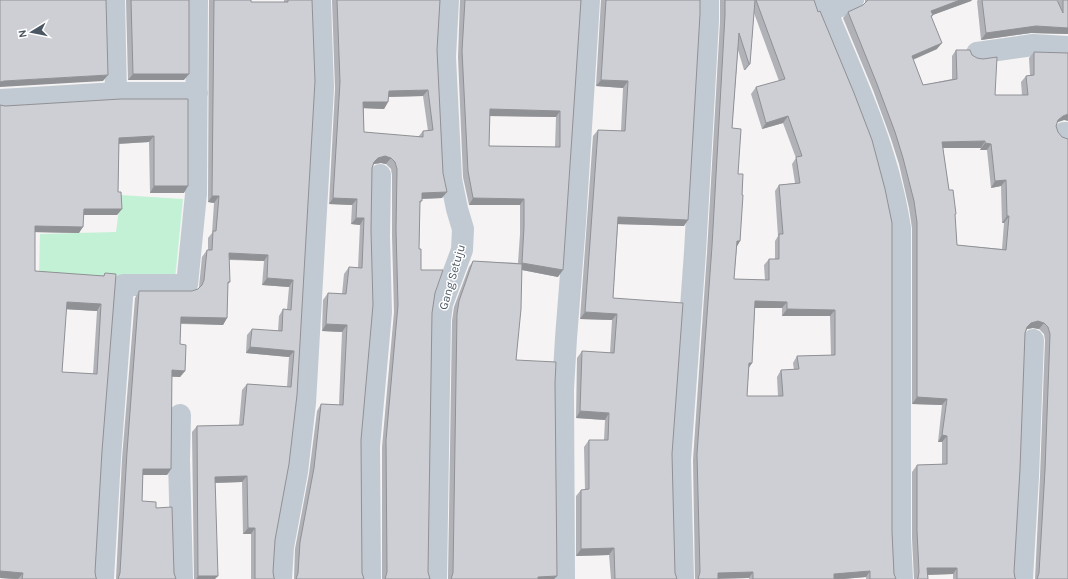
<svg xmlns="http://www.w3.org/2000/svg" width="1068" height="579" font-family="Karla,sans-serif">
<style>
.green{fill:#c3f1d5}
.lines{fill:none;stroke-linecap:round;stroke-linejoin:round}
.minor{stroke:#c1cad2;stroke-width:22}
.wall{fill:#b0b2b7;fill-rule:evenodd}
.shaded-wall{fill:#909195}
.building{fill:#cdcfd5;stroke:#909195;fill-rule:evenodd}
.labels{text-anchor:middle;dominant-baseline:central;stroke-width:3;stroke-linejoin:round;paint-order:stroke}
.street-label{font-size:12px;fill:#4a5661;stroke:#fff}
</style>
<rect width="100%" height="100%" fill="#f5f3f3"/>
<path class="green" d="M121,195L183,199L175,279L39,274L40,234L116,232Z"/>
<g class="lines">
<path class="minor" d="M114,0L116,93
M822,0C847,63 878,126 893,192C896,204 898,216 900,228V538L902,579
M827,12L853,0
M977,53L1033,45L1068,47
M0,100L116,93H197
M1064,133H1068
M180,415L179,460L182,579
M103,579L110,458L123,285H187L196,194L197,0
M281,579L283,547L297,472L305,403L323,88L320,0
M370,579L369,446L381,312L379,236L380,175
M436,579L440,320L442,304L462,250L463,229L457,209L451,179L445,57L448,0
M564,579L563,389L566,338L575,223L589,0
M683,579L680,460L695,252L708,21V0
M1022,579L1028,476L1033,340"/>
</g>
<path class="wall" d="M126,0H189L184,80H128Z
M209,0H251V2H284V0H312L297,395L275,540L273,572L274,578L275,579H251V534H243L242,482L215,483V579H194L192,432L197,426L239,425L242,390L247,384L287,387L289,357L246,353L247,335L252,329L278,331L279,316L283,309H287L289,287L262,285L264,261L229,260L230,282L228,284L227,318L223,325L181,324L180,344L185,371L180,377H172L171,469L167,475H143L142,501L156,508L176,579H116L122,459L135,298L139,291H192L198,289L199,287L202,257L207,250H208V238L212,233L214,203L208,202Z
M332,0H440L437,50L442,198L422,199L420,204L419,249L421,270L435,293L432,313L428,572L430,579H382V447L394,312L392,236V175L391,169L386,164L381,163L374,164L372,168L361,440L362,573L364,579H294L295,549L309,474L317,411L321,404L339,405L342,332L322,331L323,300L328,293L342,294L344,274L349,267L358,268L360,225L351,224L352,205L329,204L335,89ZM423,96L428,131H423L418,137L364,132V108L384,109L388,102V97Z
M460,0H581L558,277L522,270L516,360L555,383L557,576L554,579H448L452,321L454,307L469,267L473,261L518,263L520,234V205H469L463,177L458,57ZM490,116L556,117L555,147L489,146Z
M601,0H700L684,226L618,224L613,298L672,454L675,573L677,579H611L609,555L576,556V496L581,490H585L584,447L589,440H604L605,420L576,418L577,358L582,351L610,353L612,320L580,319L593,136L598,130L621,131L623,88L596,86Z
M720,0H814L892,532L894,574L896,579H866V577L843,579H749V578L695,579L693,460L707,253L720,22ZM754,13L779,81L756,87L751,94L762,129L783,123L796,158L792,164L795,183L779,185L775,191L778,236L775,241V259H769L764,265L765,280L734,279L737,246L740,241L742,195L738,174L732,128L738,50L744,70H745L750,64ZM755,308H782V316H830L831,355L797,356L793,363L794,370H781L777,377L778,396H747L749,367L752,363Z
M865,0H972L971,1L933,15L931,18L937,49L913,60L923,85L952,79V56L956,50L972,55L995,95H1022L1021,82L1026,76L1030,75L1029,58L1034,52L1064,120L1058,122L1057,123L1056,126L1068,579H1035L1040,477L1045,340L1044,334L1039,329L1033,328L1027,329L1025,333L1014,572L1015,578L1016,579H953V574L928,575V579H914L912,538V472L917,465L942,464V442H938L942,405L912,404V228L909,208L899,164L891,139L873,90L843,18L848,12L863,5L865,3ZM943,148H981L980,150H987L991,188L1001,186L1002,223H1004L1002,249L957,245L955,216L949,190Z
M978,0L1058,2V0H1068V34L1031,33L981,40L977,1Z
M188,99L184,193H150L149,142L119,144L118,192L122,209L117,215H84L79,233L35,232V271L103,276L105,273L102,451L95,572L96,578L97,579H12L0,578V105L5,106ZM66,309L97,311L93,374L62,372Z"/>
<path class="shaded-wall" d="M960,0H972L971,1L927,17L931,11Z
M1036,26L1068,28V34L1031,33L981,40L986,33Z
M942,43L937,49L907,62L912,56Z
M749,64H750L745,70H744Z
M133,74H189L184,80H128Z
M108,75L103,81L0,87V82L4,81Z
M601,80L628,81L623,88L596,86Z
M428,90L423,96L384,97L389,91Z
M363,102H388L384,109L359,108Z
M490,109L560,111L556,117L485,116Z
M1068,114V121L1064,120L1058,122L1053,126L1058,120L1063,116Z
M788,116L783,123L762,129L766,123Z
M154,136L149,142L114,144L119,138Z
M985,141L981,148H938L942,142Z
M985,143L991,144L987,150H980Z
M385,156L391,158L386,164L381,163L374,164L369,169L374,162L378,158Z
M1006,180L1001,186L991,188L995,181Z
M154,186H188L184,193H150Z
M447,192L442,198L418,199L422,193Z
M212,196H219L214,203L208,202Z
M333,198L357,199L352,205L329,204Z
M473,198L524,199L520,205H469Z
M84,209H122L117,215H79Z
M1007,216H1009L1004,223H1002Z
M618,217L688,220L684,226L614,224Z
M356,218H364L360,225L351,224Z
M35,226L83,227L79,233L30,232Z
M737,241H740L736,248Z
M229,253L268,255L264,261L225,259Z
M522,263L563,270L558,277L517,269Z
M267,278L293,280L289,287L262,285Z
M755,301L787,302L782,308H750Z
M67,302L101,304L97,311L62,309Z
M787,309L835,310L830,316H782Z
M585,312L617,314L612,320L580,319Z
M181,317L227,318L223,325L176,323Z
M1038,321L1044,323L1039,329L1033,328L1027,329L1023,333L1027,327L1031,323Z
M326,324L347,325L342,332L322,331Z
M250,347L294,351L289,357L246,353Z
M749,363H752L748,369Z
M172,370L185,371L180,377L167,376Z
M917,397L947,399L942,405L912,404Z
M580,411L609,413L605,420L576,418Z
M942,435L947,436L942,442H938Z
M143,469H171L167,475H138Z
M247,476L242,482L210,483L215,477Z
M248,528H255L251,534H243Z
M614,548L609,555L576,556L581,549Z
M927,568H957L953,574L923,575Z
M0,571L23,573L18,579L0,578Z
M870,571L866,577L843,579H831L834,574Z
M753,572L749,578L714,579L718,573Z
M198,576H218L215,579H196Z
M557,576L554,579H537L538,577Z"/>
<path class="building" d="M0,0H106L108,75L4,81L0,82Z
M131,0H189V74H133Z
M214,0H251V2H288V0H312L315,81L297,395L289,464L275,540L273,572L274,578L275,579H255V528H248L247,476L215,477L218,576H198L197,426L243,425L247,384L291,387L294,351L250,347L252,329L282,331L283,309L291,310L293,280L267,278L268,255L229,253L230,282H228L227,318L181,317L180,344L186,345L185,371L172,370L171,469H143L142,501L156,502V508L172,507L174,573L176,579H118L120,573L127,452L139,291H192L198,289L202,285L204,280L207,250H212L213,231H216L219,196H212Z
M337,0H440L437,50L443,173L447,192L422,193V201H420L419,249H421V270H443L435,293L432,313L428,572L430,579H385L387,572L386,440L398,305L396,229L397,169L395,162L391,158L385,156L378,158L374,162L372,168L371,230L373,305L361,440L362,573L364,579H296L298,573L300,542L314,468L321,404L343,405L347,325L326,324L328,293L346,294L349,267L362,268L364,218H356L357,199L333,198L340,82ZM428,90L433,130L423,131V137L364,132L363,102H388L389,91Z
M465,0H581L563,270L522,263L524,227V199L473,198L468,171L462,51ZM490,109L560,111V147L489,146Z
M606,0H700V14L688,220L618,217L613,298L683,303L672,454L675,573L677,579H615L614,548L581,549V490L589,489V440H608L609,413L580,411L582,351L614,353L617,314L585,312L598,130L625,131L628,81L601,80Z
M725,0H755L750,64H749L739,33L732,128L741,129L738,174H743L742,195H743L740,241H737L734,279L769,280V259H779V234H783L779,185L800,183L796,157L802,156L788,116L766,123L756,87L785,79L756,0H814L818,12L820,11L854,93L872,140L885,189L892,223V532L894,574L896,579H870V571L834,574V579H753V572L718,573V579H698L700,572L697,454L712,246L725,15ZM755,301L787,302V309L835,310V355L797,356L799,369L781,370L783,396H747L749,363H752Z
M868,0H960L931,11L933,15L931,16L942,43L912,56L923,85L957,79L956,50H970L972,55L977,58L983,59L997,57L995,95H1028L1026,76L1034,75V52L1068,53V114L1063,116L1058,120L1056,126L1058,132L1062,137L1068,139V579H1037L1039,573L1045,470L1050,334L1048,327L1044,323L1038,321L1031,323L1027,327L1025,333L1020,469L1014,572L1015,578L1016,579H957V568H927L928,579H917L918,578L919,572L917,531V465L947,464V436L942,435L947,399L917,397V222L914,201L903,158L895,132L877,84L848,12L863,5ZM985,141V143L991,144L995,181L1006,180L1007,216H1009L1006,250L957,245L955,214H956L953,190H949L942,142Z
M982,0H1057L1063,13V0H1068V28L1036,26L986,33Z
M121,99H188V186H154V136L119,138L118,192H121L122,209H84L83,227L35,226V271L104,276L105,273L116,274L102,451L95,572L96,578L97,579H22L23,573L0,571V105L5,106ZM67,302L101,304L97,374L62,372Z
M473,261L522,264L521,309L516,360L556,362L555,383L557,576L538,577V579H451L453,573L457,314L459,301Z"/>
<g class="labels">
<g class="street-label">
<text transform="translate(452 277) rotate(-74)">Gang Setuju</text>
</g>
</g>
<g transform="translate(32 32) rotate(260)" stroke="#ffffff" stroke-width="3" paint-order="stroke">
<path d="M0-3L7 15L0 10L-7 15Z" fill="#4a5661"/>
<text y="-6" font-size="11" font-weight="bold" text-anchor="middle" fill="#4a5661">N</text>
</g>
</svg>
